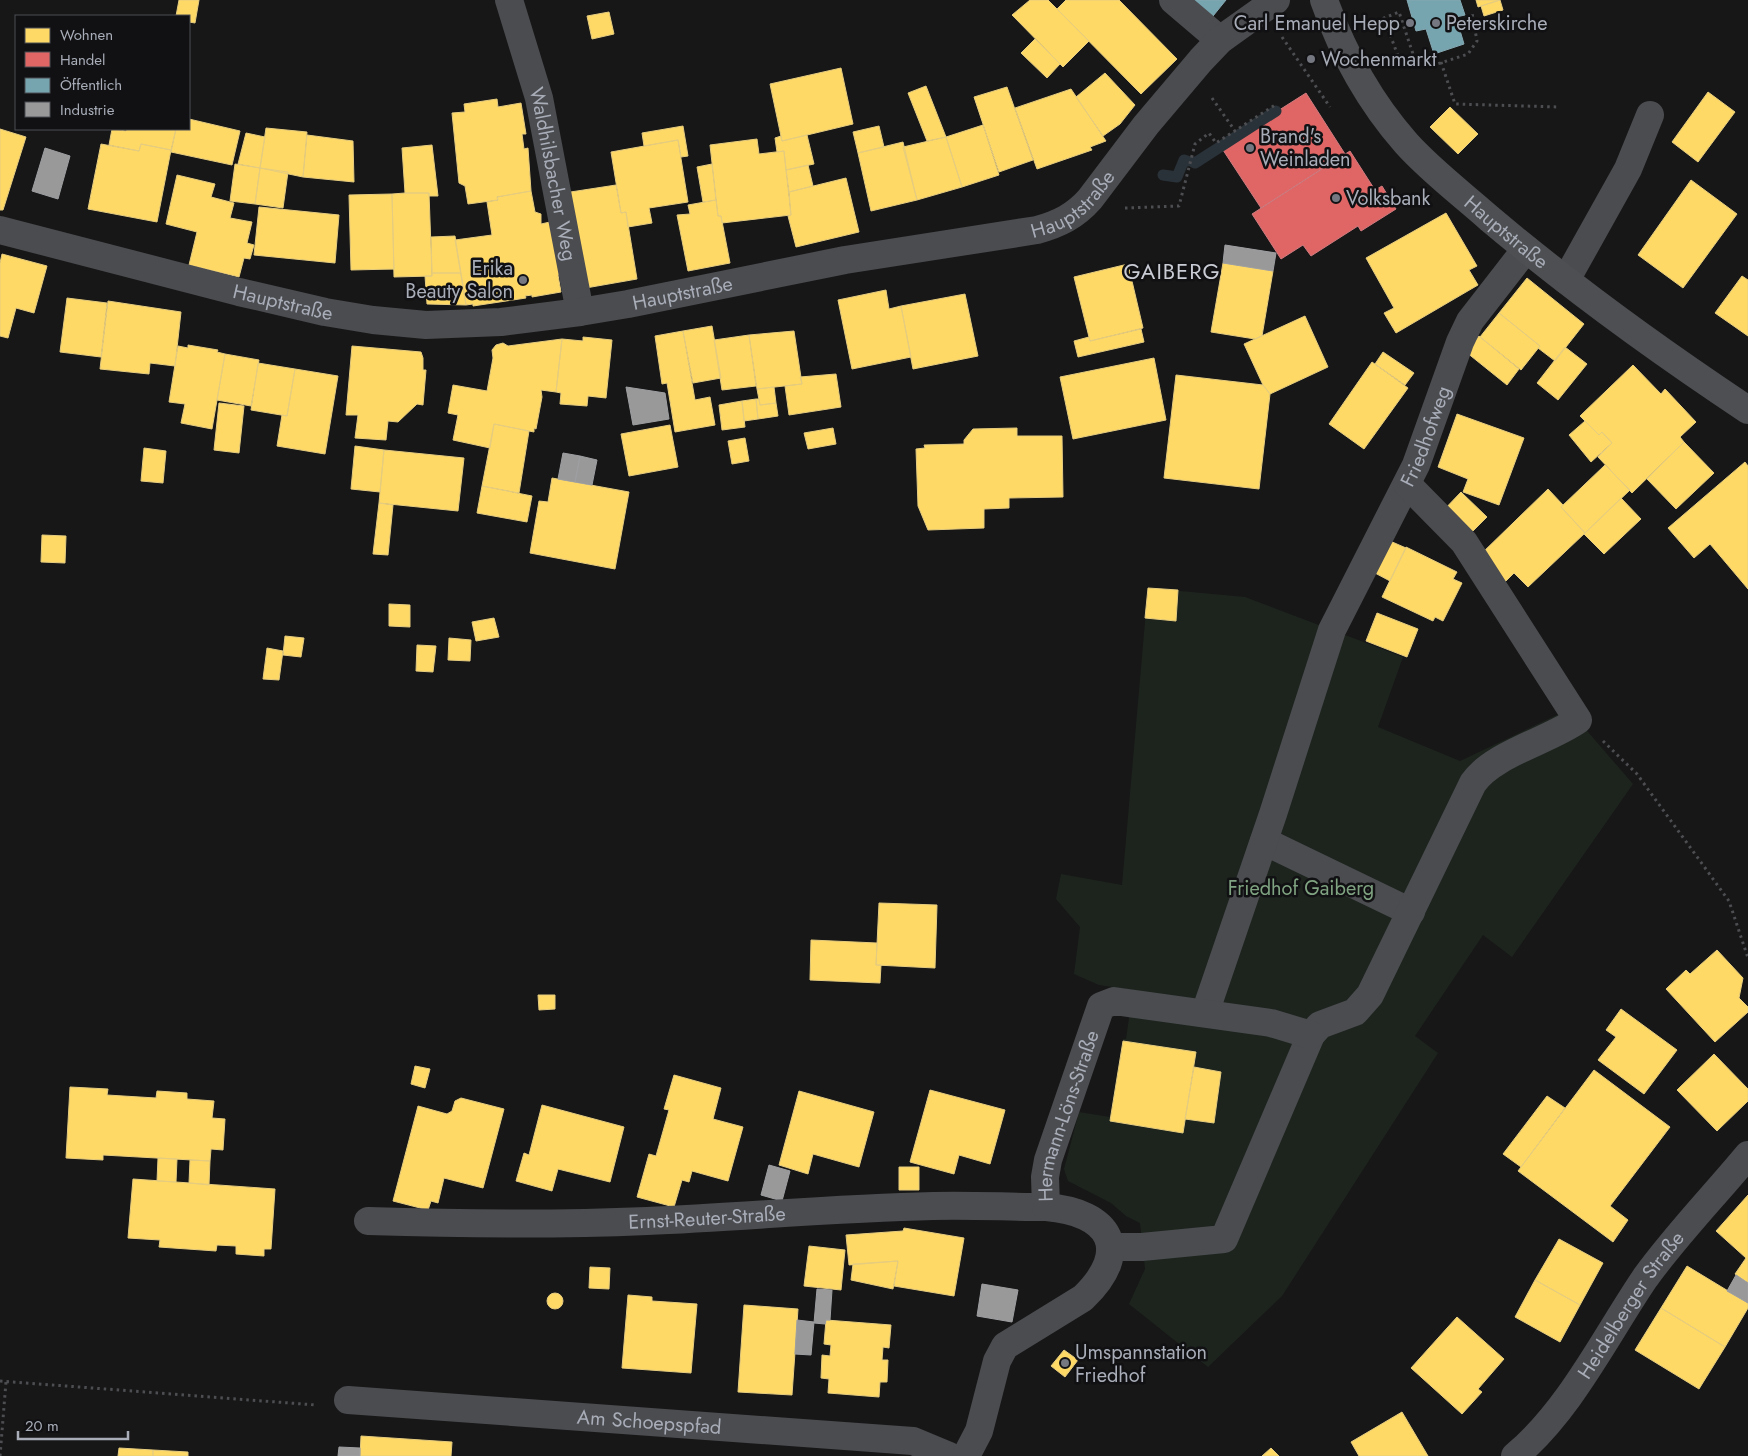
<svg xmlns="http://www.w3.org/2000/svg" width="1748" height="1456" font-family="Jost,sans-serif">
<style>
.green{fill:#1d241e}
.homes{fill:#ffd966;stroke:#e5cc7f}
.shops{fill:#e06666;stroke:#cf7b7f}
.public{fill:#76a5af;stroke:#85a7b2}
.industry{fill:#999;stroke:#9e9fa2}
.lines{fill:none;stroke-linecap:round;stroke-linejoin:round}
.stream{stroke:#2a3239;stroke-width:11}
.path{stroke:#4d4e52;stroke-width:3;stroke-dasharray:2.5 4;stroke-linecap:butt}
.minor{stroke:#4b4c50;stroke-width:28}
.major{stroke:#4d4f52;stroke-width:28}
.poi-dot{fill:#757880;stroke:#111113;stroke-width:2}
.labels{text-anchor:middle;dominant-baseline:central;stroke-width:5;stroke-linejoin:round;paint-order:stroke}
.poi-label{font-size:20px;fill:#a8adb8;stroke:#111113;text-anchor:start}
.street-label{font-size:20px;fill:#a8adb8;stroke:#111113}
.park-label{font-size:20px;fill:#7fa381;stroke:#111113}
.quarter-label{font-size:22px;letter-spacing:1px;fill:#c9ccd4;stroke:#111113}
</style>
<rect width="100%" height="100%" fill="#171717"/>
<path class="green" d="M1148,588L1245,597L1403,657L1378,727L1460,761L1561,713L1582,725L1633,784L1512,957L1483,935L1415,1036L1438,1053L1282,1296L1208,1367L1129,1304L1145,1269L1140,1223L1126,1216L1111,1203L1068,1181L1064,1169L1079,1112L1110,1117L1123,1039H1126L1133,990L1099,985L1074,974L1080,927L1056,899L1061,874L1122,885Z"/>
<path class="homes" d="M179,0H199L195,23L189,22V16H176Z
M1030,0H1048L1089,41L1063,67L1012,15Z
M1066,0H1119L1177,59L1141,94L1057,9Z
M1476,0H1500L1478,7Z
M1500,0L1503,10L1484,16L1481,6Z
M609,12L614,34L592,39L587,16Z
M1035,39L1060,64L1047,78L1021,53Z
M841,68L853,124L782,141L770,84Z
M1105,73L1135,105L1120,124L1103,136L1076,97Z
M926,86L946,137L927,141L908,93Z
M1007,87L1033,160L999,172L974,97Z
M1071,89L1106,141L1090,147L1092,150L1037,169L1015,108Z
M1708,92L1735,112L1698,162L1672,142Z
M497,99L498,107L521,103L526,134H522L524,149L528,148L531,191L497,197L498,200L468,204L465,186L459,183L452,113L465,112L464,104Z
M1450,107L1478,134L1458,154L1430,127Z
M189,119L240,131L232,165L171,152L176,129H189Z
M983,125L999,175L962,187L946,137Z
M683,126L688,156L681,157L678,140L644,146L642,133Z
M879,126L884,147L858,153L853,132Z
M266,128L307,132L303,177L260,168Z
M0,129L26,137L3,210H0Z
M112,129L126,131L127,129H176L171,150L141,144L139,151L109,145Z
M246,133L265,137L260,168L238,164Z
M307,135L353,141L354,182L303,177Z
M807,135L814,164L786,170L784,151L777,152L775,138L781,136L782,141Z
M946,137L962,187L917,200L903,147Z
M757,139L759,154L784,151L791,215L722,223L721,216H718L710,145Z
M678,140L688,202L649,208L652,223L628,227L626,212L621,213L611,152Z
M903,142L917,200L871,211L858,153Z
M101,144L139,151L141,144L171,150L157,222L88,209Z
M432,145L438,196H429V193H405L402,148Z
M235,164L260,168L255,204L230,201Z
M712,164L716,200L703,202L697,167Z
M808,165L813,186L789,192L786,170Z
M260,168L288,172L283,208L255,204Z
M177,175L215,184L211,197L234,203L230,218L252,222L247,243L254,245L250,259L244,258L239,277L189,265L197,232L166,224Z
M846,178L859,232L796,247L788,216L791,215L789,192Z
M1691,180L1737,214L1683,288L1638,255Z
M616,185L621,213L626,212L637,279L580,289L564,193Z
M531,191L535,212L541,214V224L550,222L563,274L558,275L561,292L532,297V295L525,296L526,298L473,306V304L466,305L455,240L492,235L487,202L498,200L497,197Z
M405,193H429L432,276L394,277L392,194Z
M392,194L394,269L351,270L349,195Z
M716,200L718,216H721L730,263L688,271L677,215L690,214L688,205Z
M259,207L339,215L335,263L254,255Z
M1446,213L1477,266L1469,270L1478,285L1396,333L1384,313L1394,308L1366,258Z
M455,236L461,273H432L431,237Z
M2,254L47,266L34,313L16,308L8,338L0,336V263Z
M1223,263L1273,271L1262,336L1255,339L1211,332Z
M1128,264L1143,328L1090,341L1074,277Z
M432,273H461L466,305L427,304L425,276H432Z
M1742,276L1748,280V336L1715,313Z
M1527,278L1584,324L1555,361L1538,348L1540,346L1499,313Z
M886,290L889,309L901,306L911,357L852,369L838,300Z
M965,294L978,356L913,369L901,306Z
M67,298L107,303L101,357L60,352Z
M108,301L181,312L175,366L150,363L149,374L100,369Z
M1499,313L1540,346L1521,370L1480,337Z
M1305,316L1328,367L1270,394L1263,385L1244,344Z
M712,326L721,378L693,383L683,331Z
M1141,329L1144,342L1078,357L1074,341L1089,337L1090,341Z
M683,331L695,400L710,397L715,425L675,432L667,383L662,384L655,336Z
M794,331L802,384L757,389L749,335Z
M749,335L756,386L722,390L714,340Z
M1479,336L1519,369L1507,385L1466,352Z
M583,337L612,340L606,398L588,396L587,406L560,404L561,393L556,392L562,339L583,341Z
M562,339L556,392L541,390L542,397L536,429L534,428V432L494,424L490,448L453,440L458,415L448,413L453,385L487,391L493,358L492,350L496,345L503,343L508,346Z
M188,345L218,350L217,352L225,354L212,429L181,423L185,404L169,402L178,346L188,348Z
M352,346L421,352L423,358V370H426L423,405L417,404L398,422L388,421L386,440L355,438L358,415H346Z
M1565,347L1587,364L1558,400L1537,383Z
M1383,352L1414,373L1405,385L1375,364Z
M225,354L259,360L251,406L217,400Z
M1154,358L1166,420L1073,439L1060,377Z
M1372,362L1408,388L1364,449L1329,424Z
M258,363L295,369L287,416L251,410Z
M1633,365L1661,394L1665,389L1696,422L1680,437L1684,442L1632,493L1598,457L1612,443L1602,432L1599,435L1580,416Z
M295,369L338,376L325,454L277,446L282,415L287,416Z
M836,374L841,407L789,415L785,386L802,384L800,377Z
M1176,375L1263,385L1270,394L1259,489L1164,478Z
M774,387L776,403L760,405L757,389Z
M756,399L758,419L744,421L742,401Z
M756,399H759L760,405L776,403L778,416L758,419Z
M742,401L745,427L722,430L719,405Z
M219,403L244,406L239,453L214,450Z
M1457,414L1524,438L1499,505L1463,492L1468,479L1438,467Z
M1585,421L1599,435L1602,432L1612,443L1591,462L1569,435Z
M494,424L529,431L519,493L482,486Z
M670,425L678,467L629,476L621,434Z
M833,428L836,444L808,449L804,433Z
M1017,428V436H1062L1063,497L1009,498V508L984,509V528L928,530L918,506L916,449L925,448L924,445L964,444V440L973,429Z
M745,438L749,461L732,464L728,441Z
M1684,442L1714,473L1676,509L1647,479Z
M355,446L384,450L380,492L351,489Z
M144,448L166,451L163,483L141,481Z
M384,450L464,458L458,511L379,503Z
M1745,462L1748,466V589L1710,544L1694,558L1668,528Z
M1605,465L1630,490L1585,533L1561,507Z
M552,478L629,492L615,569L530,553L539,501L548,502Z
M482,486L532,496L527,522L477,513Z
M1548,489L1563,505L1561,507L1585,533L1528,587L1514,573L1504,583L1479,556Z
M1461,492L1487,517L1466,538L1441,513Z
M1621,498L1641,519L1604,554L1584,534Z
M379,503L393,505L388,555L373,554Z
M42,535L66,536L65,563L41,562Z
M1390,541L1406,548L1390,581L1375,573Z
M1406,547L1457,572L1453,579L1462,583L1443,621L1435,617L1433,621L1382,597Z
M1148,588L1178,590L1176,621L1145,618Z
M389,604L410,605V627L389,626Z
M1377,613L1418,629L1407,657L1366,641Z
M494,618L499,637L476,641L472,622Z
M285,636L304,638L301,657L283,655Z
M449,638L471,640L470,661L448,660Z
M417,645L436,646L433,672L416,671Z
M267,648L283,651L279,680L263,679Z
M879,903L937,905L935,968L876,965Z
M811,940L877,943L876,965H881L880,983L810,980Z
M1717,950L1743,978L1739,998L1748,1007V1012L1715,1042L1666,989L1686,970L1690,974Z
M538,995H555V1009L539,1010Z
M1621,1009L1677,1050L1644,1094L1598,1060L1616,1037L1606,1030Z
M1123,1041L1196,1052L1183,1133L1110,1121Z
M1714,1054L1748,1089V1101L1717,1131L1677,1090Z
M415,1066L430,1069L425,1088L411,1084Z
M1194,1067L1221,1072L1214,1123L1185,1119Z
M1594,1070L1670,1127L1610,1206L1628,1220L1613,1242L1518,1171Z
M674,1075L721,1088L713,1119L743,1127L728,1181L692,1171L689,1182L682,1180L674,1207L637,1197L649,1154L656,1156L669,1110L664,1109Z
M70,1087L108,1089L107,1095L156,1098L157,1091L187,1093V1099L214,1101L212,1118L225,1119L223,1150L211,1149L210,1161L103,1155V1160L66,1158Z
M930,1090L1005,1110L990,1164L959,1155L954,1174L910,1162Z
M799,1091L874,1112L859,1167L813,1154L808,1174L779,1165Z
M1547,1096L1565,1108L1521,1167L1503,1154Z
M461,1098L504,1109L483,1188L444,1178L438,1203L431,1201L428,1210L393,1201L418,1106L447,1114L452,1111L455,1101Z
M542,1105L624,1127L610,1182L558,1169L552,1191L516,1181L524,1153L529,1155Z
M158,1158L177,1159L176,1182L157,1181Z
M190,1160L210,1161L209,1185L189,1183Z
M899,1167H919V1190H899Z
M133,1179L275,1189L271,1249H264V1256L236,1254V1246L217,1245L216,1251L159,1247L160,1240L128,1238Z
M1748,1195V1283L1735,1274L1746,1258L1716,1231Z
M904,1228L964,1238L954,1296L894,1286L898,1261L849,1265L846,1235L903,1231Z
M1559,1239L1603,1263L1580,1305L1535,1280Z
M809,1246L845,1250L841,1290L804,1286Z
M898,1261L893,1289L851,1280L853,1264Z
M1687,1266L1748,1303V1308L1725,1347L1661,1308Z
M590,1267L610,1268L609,1289L589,1288Z
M1535,1280L1580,1305L1560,1342L1515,1317Z
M547 1301a8 8 0 1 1 16 0a8 8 0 1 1-16 0Z
M628,1295L652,1297V1301L697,1304L691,1373L622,1368Z
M744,1305L798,1309L792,1395L738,1392Z
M1661,1308L1725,1347L1699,1389L1635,1350Z
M1457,1317L1504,1359L1478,1389L1482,1392L1462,1414L1411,1368Z
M826,1320L891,1325L889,1348L883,1347L882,1360H888L887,1382H880L879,1397L828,1393L829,1379L821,1378L822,1355L830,1356L831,1345L824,1344Z
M1064,1350L1078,1360L1065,1377L1051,1366Z
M1402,1412L1428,1456H1359L1351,1442Z
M361,1436L452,1442L451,1456H360Z
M119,1448L153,1450V1456H118Z
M1271,1448L1279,1456H1262Z
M153,1450L188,1452V1456H153Z"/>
<path class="shops" d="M1306,93L1345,154L1261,208L1221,147Z
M1350,151L1375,190L1382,186L1396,209L1361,231L1358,226L1311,256L1303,245L1281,259L1252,214Z"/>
<path class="public" d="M1182,0H1226L1209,21Z
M1407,0H1460L1465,15L1456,17L1464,44L1434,54L1426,29L1416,31Z"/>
<path class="industry" d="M45,148L70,156L58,199L32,191Z
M1225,245L1276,253L1273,271L1223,263Z
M626,387L665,393L669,419L633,425Z
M563,453L580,456L575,482L558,479Z
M580,456L597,460L592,485L575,482Z
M769,1165L790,1171L782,1201L761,1195Z
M1736,1275L1748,1283V1303L1727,1291Z
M982,1284L1018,1290L1012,1322L977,1316Z
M817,1289L832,1290L830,1320H826L825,1324L814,1323Z
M797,1320L814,1322L811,1355L795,1354Z
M339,1447L360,1448V1456H338Z"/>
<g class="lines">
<path class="stream" d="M1193,162L1195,163L1276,111
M1163,175L1177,177L1184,160L1187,161"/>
<path class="path" d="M1282,37L1330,107
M1386,60L1398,56L1384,18L1399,12L1413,54L1431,66L1468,54L1477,41L1472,13
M1441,62L1455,104L1560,107
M1212,98L1235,131
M1125,208L1179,206L1195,144L1209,133L1216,143L1275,105
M1603,741L1637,774L1729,901L1748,958
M0,1381L316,1405
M0,1456L6,1382"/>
<g class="minor">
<path id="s1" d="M509,0L539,98L580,312"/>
<path d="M1173,0L1220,40"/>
<path id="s2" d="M0,230L239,292L325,312L373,320L426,325L501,322L580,312L628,304L845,260L1037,230C1059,224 1075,216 1090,199L1146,125L1201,60L1220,40L1276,0"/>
<path d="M1566,280L1628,169L1650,115"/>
<path d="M1264,841L1411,912"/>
<path id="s3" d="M1205,1013L1273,814L1332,630L1416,465L1460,342L1470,321L1526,249"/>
<path id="s4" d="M368,1221C461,1224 554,1225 647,1221C742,1217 837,1208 933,1206C971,1205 1008,1207 1046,1207"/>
<path d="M1110,1247H1142L1224,1239L1311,1035L1320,1025L1355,1012L1370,995L1473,783C1493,754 1548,741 1578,720L1464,542L1407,484"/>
<path id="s5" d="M348,1400L913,1441L949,1456"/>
<path id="s6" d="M966,1456L979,1431L997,1361L1005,1346L1083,1298C1133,1250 1110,1212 1046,1207L1045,1177L1048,1160L1101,1006L1114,1001L1271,1023L1311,1035"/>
<path id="s7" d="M1515,1456C1570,1410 1605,1337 1645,1278C1676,1235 1714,1196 1748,1155"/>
</g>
<path class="major" id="s8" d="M1324,0C1342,51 1370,102 1406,143C1431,171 1462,194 1490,219C1572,288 1659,351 1748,410"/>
</g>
<g class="poi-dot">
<circle cx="1410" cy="23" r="5"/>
<circle cx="1436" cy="23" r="5"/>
<circle cx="1311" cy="59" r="5"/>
<circle cx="1250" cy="148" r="5"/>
<circle cx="1336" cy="198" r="5"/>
<circle cx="523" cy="280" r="5"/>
<circle cx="1065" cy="1363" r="5"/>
</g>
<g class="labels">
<g class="poi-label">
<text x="1400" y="23" text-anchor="end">Carl Emanuel Hepp</text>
<text x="1446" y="23">Peterskirche</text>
<text x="1321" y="59">Wochenmarkt</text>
<text x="1260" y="136">Brand's<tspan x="1260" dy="23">Weinladen</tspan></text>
<text x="1346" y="198">Volksbank</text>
<text x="513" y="268" text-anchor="end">Erika<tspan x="513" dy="23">Beauty Salon</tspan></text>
<text x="1075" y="1352">Umspannstation<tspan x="1075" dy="23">Friedhof</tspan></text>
</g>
<g class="street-label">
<text stroke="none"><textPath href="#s1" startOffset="180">Waldhilsbacher Weg</textPath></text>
<text stroke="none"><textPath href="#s2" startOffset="1101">Hauptstraße</textPath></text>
<text stroke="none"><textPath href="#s8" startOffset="300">Hauptstraße</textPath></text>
<text stroke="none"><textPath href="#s2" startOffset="696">Hauptstraße</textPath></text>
<text stroke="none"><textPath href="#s2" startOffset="292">Hauptstraße</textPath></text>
<text stroke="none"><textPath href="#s3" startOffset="619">Friedhofweg</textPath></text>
<text stroke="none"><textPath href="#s6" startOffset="445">Hermann-Löns-Straße</textPath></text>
<text stroke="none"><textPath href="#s4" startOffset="339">Ernst-Reuter-Straße</textPath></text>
<text stroke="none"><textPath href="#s7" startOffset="191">Heidelberger Straße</textPath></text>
<text stroke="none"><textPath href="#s5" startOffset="302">Am Schoepspfad</textPath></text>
</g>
<g class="park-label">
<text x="1301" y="888">Friedhof Gaiberg</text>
</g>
<g class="quarter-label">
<text x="1172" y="271">GAIBERG</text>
</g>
</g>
<rect x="15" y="15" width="175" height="115" fill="#111113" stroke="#4d4f55"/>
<rect x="25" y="28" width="25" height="15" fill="#ffd966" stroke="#4d4f55"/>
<text x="60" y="40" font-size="15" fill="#a8adb8">Wohnen</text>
<rect x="25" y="52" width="25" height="15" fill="#e06666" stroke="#4d4f55"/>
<text x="60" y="65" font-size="15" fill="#a8adb8">Handel</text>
<rect x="25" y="78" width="25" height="15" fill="#76a5af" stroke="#4d4f55"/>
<text x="60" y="90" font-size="15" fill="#a8adb8">Öffentlich</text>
<rect x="25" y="102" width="25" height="15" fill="#999999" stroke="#4d4f55"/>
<text x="60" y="115" font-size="15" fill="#a8adb8">Industrie</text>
<path d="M18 1431v8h110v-8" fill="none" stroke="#a8adb8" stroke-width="2.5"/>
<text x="25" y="1431" font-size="15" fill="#a8adb8" stroke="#111113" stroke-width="4" paint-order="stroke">20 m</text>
</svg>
